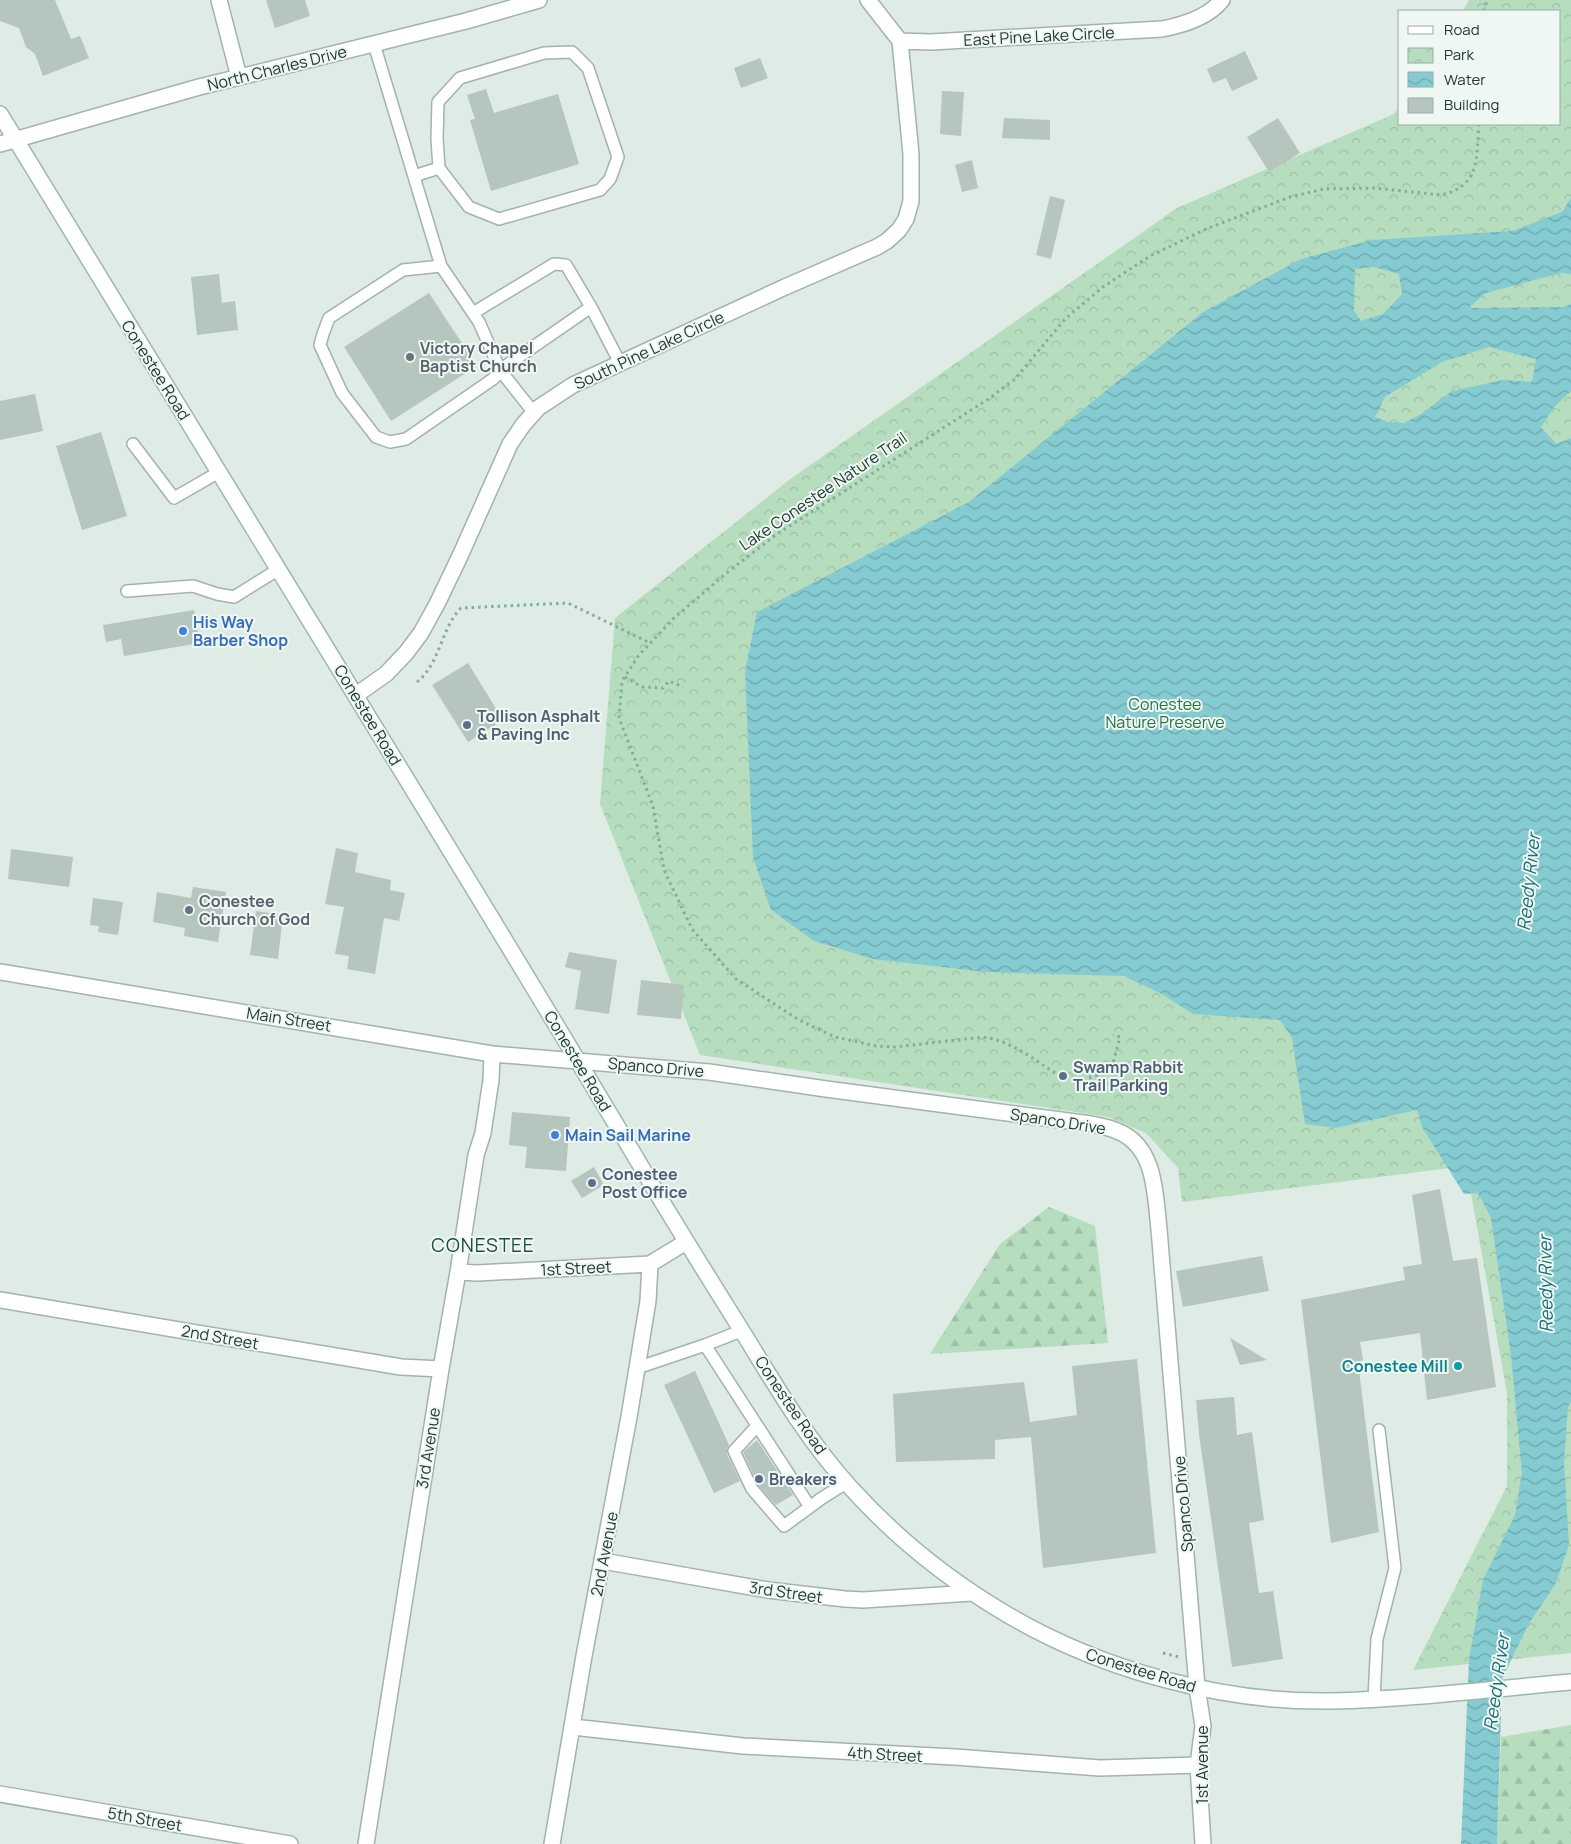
<svg xmlns="http://www.w3.org/2000/svg" width="1571" height="1844" font-family="Manrope,sans-serif">
<style>
.forest{fill:url(#forest-firs)}
.park{fill:url(#park-crowns)}
.water{fill:url(#water-waves);fill-rule:evenodd}
.building{fill:#b4c6be}
.lines{fill:none;stroke-linecap:round;stroke-linejoin:round}
.lane-casing{stroke:#a2b3ac;stroke-width:14}
.street-casing{stroke:#a2b3ac;stroke-width:18}
.secondary-casing{stroke:#9eb7ac;stroke-width:18}
.path{stroke:#7eaf9d;stroke-width:3;stroke-dasharray:2.5 4;stroke-linecap:butt}
.lane{stroke:#fff;stroke-width:11}
.street{stroke:#fff;stroke-width:15}
.secondary{stroke:#fff;stroke-width:15}
.worship-dot{fill:#6b7280;stroke:#eff7f3;stroke-width:2}
.shop-dot{fill:#3f7fe0;stroke:#eff7f3;stroke-width:2}
.service-dot{fill:#5c6f8a;stroke:#eff7f3;stroke-width:2}
.culture-dot{fill:#0f9aa8;stroke:#eff7f3;stroke-width:2}
.labels{text-anchor:middle;dominant-baseline:central;stroke-width:4;stroke-linejoin:round;paint-order:stroke}
.street-label{font-size:16px;fill:#203b32;stroke:#eff7f3}
.worship-label{font-size:16px;font-weight:bold;fill:#5b616d;stroke:#eff7f3;text-anchor:start}
.shop-label{font-size:16px;font-weight:bold;fill:#366cbe;stroke:#eff7f3;text-anchor:start}
.park-label{font-size:16px;fill:#297341;stroke:#eff7f3}
.service-label{font-size:16px;font-weight:bold;fill:#4e5e75;stroke:#eff7f3;text-anchor:start}
.culture-label{font-size:16px;font-weight:bold;fill:#0d838f;stroke:#eff7f3;text-anchor:end}
.water-label{font-size:18px;font-style:italic;fill:#196e78;stroke:#eff7f3}
.quarter-label{font-size:19px;letter-spacing:1px;fill:#1b4e3e;stroke:#eff7f3}
</style>
<defs>
<pattern id="forest-firs" width="22" height="20" patternUnits="userSpaceOnUse" patternTransform="scale(1.25)"><rect width="22" height="20" fill="#b7ddbf"/><path d="M5 1l3.5 6h-7zM16 11l3.5 6h-7z" fill="#9dbfa5"/></pattern>
<pattern id="park-crowns" width="20" height="18" patternUnits="userSpaceOnUse" patternTransform="scale(1.25)"><rect width="20" height="18" fill="#b7ddbf"/><path d="M2 6a3 3 0 1 1 6 0M12 15a3 3 0 1 1 6 0" fill="none" stroke="#9dbfa5"/></pattern>
<pattern id="water-waves" width="16" height="10" patternUnits="userSpaceOnUse" patternTransform="scale(1.25)"><rect width="16" height="10" fill="#85cbd2"/><path d="M0 5q4-4 8 0t8 0" fill="none" stroke="#6ca6ab"/></pattern>
</defs>
<rect width="100%" height="100%" fill="#dfebe5"/>
<path class="forest" d="M1049,1207L1095,1226L1108,1343L930,1354L1000,1244Z
M1571,1725V1844H1497L1501,1737Z"/>
<path class="park" d="M1469,0H1571V1653L1413,1670L1507,1486V1393L1466,1166L1182,1202L1178,1168L1146,1133L1108,1117L700,1055L600,804L615,618L789,480L1177,208L1394,114L1400,107V124H1560V11H1463Z"/>
<path class="water" d="M1571,198V274L1561,273L1486,293L1468,308L1563,307L1571,304V391L1555,406L1541,427L1556,444L1571,438V1402L1568,1407L1564,1461L1569,1545L1556,1583L1528,1625L1502,1679L1497,1844H1461L1469,1660L1483,1580L1515,1515L1522,1473L1511,1355L1491,1218L1478,1193L1464,1194L1422,1127L1417,1110L1335,1128L1305,1124L1292,1038L1280,1020L1193,1014L1162,994L1124,976L985,972L873,959L814,941L771,910L753,857L745,671L757,612L969,502L1203,312L1301,259L1372,240L1512,231L1562,212ZM1374,267L1399,274L1402,294L1383,314L1361,321L1354,311L1355,269ZM1489,347L1536,359L1532,382L1503,380L1452,391L1421,414L1404,423L1388,422L1375,417L1385,397L1442,362Z"/>
<path class="building" d="M0,0H55L71,39L80,36L89,58L43,76L35,54L26,47L19,28L0,21Z
M266,0H305L310,16L275,28Z
M1245,51L1258,79L1232,91L1226,78L1213,83L1207,69Z
M760,58L768,78L741,88L734,68Z
M486,89L494,113L558,94L579,164L491,191L470,120L475,119L467,95Z
M942,91L964,92L961,136L940,134Z
M1004,118L1050,120V140L1002,138Z
M1278,118L1300,153L1269,172L1247,137Z
M972,160L978,188L962,192L955,165Z
M1050,196L1065,200L1051,259L1036,255Z
M219,274L222,303L235,301L238,330L197,335L191,277Z
M429,293L477,366L391,421L344,347Z
M35,394L43,431L0,440V401Z
M101,432L127,516L82,530L56,446Z
M194,610L200,643L124,656L121,639L106,642L103,625Z
M468,663L503,720L468,742L432,685Z
M336,848L358,853L355,872L391,880L390,890L405,893L399,921L384,918L375,974L347,969L349,956L335,954L344,907L325,904Z
M11,849L73,857L69,887L8,879Z
M193,887L226,892L218,942L184,936L185,928L153,922L157,892L191,898Z
M93,898L123,902L118,935L98,932L99,926L90,925Z
M256,911L283,915L278,959L250,955Z
M569,952L617,960L609,1014L575,1009L581,971L565,967Z
M641,980L684,985L681,1019L637,1015Z
M512,1112L570,1117L566,1171L525,1168L527,1147L509,1145Z
M594,1167L604,1185L582,1198L571,1181Z
M1440,1189L1453,1261L1477,1258L1496,1387L1427,1400L1420,1333L1360,1342L1363,1360L1358,1362L1379,1532L1331,1543L1301,1300L1405,1280L1403,1267L1422,1264L1412,1195Z
M1262,1256L1269,1291L1183,1307L1176,1271Z
M1230,1338L1267,1360L1240,1365Z
M1137,1359L1156,1553L1043,1568L1031,1437L995,1440V1459L896,1462L893,1394L1024,1382L1030,1422L1077,1415L1072,1366Z
M695,1371L729,1445L727,1449V1454L740,1481L714,1493L664,1385Z
M1234,1397L1237,1435L1252,1432L1264,1520L1249,1523L1259,1593L1273,1591L1283,1659L1232,1667L1199,1434L1196,1400Z
M757,1440L793,1495L776,1505L758,1485L743,1452Z"/>
<g class="lines">
<defs>
<path id="lane" d="M374,44L441,266L479,322L500,370L534,413
M414,176L439,168L437,139L438,102L460,78L544,53L572,52L588,68L618,157L610,179L600,190L499,219L469,207L439,168
M441,266L403,270L329,318L323,334L320,345L342,393L376,437L390,442L406,439L493,379L507,365L591,307
M473,313L554,264L566,265L591,307L620,363
M133,444L174,498L219,472
M127,591L193,586L217,594L234,597L279,569
M705,1345L810,1507
M637,1368L705,1345L741,1331
M757,1426L734,1451L752,1489L784,1526L822,1498L846,1483
M1374,1698L1377,1639L1395,1568L1379,1430"/>
<path id="street" d="M219,0L239,77
M868,0L900,41L931,42L1162,29C1183,25 1208,18 1222,0
M0,144L199,87L466,21L539,0
M356,695L386,674L406,653L421,633L437,604L460,556L510,444L523,425L538,408L573,385L785,287L877,247L887,241L899,230L906,219L911,201V154L900,41
M0,972L492,1054L709,1072L826,1089L1091,1124C1100,1126 1109,1127 1117,1131C1156,1146 1155,1194 1159,1229L1197,1687L1203,1726L1198,1765L1203,1844
M458,1272L477,1273L650,1264L686,1242
M0,1300L401,1367L441,1369
M603,1561L768,1590L845,1599L863,1600L972,1593
M573,1727L743,1746L955,1757L1100,1768L1198,1765
M0,1794L290,1844
M366,1844L441,1369L458,1272L476,1155L483,1133L491,1080L492,1054
M552,1844L584,1656L629,1417L648,1301L650,1264"/>
<path id="secondary" d="M0,114C158,375 320,634 478,896C538,995 599,1095 658,1195C687,1243 717,1291 747,1339C778,1390 809,1442 850,1487C895,1537 950,1581 1008,1615C1102,1670 1222,1703 1331,1701C1411,1699 1491,1689 1571,1682"/>
</defs>
<use href="#lane" class="lane-casing"/>
<use href="#street" class="street-casing"/>
<use href="#secondary" class="secondary-casing"/>
<path class="path" d="M1484,11L1487,0
M625,677L642,687L663,688L669,681L683,687
M417,682C440,664 441,628 461,608L568,603L650,643
M1055,1073C1032,1058 1011,1041 983,1037L895,1047L876,1046L835,1037L799,1020L736,979L692,929L664,870L653,806L619,718L622,681L639,655L674,618L729,571L777,534L987,400L1015,379L1065,319L1103,287L1150,256L1206,229L1290,197L1324,189L1375,188L1441,195C1481,186 1476,157 1479,124
M1089,1078L1111,1071L1120,1037L1113,1035
M1163,1653L1179,1657"/>
<use href="#lane" class="lane"/>
<use href="#street" class="street"/>
<use href="#secondary" class="secondary"/>
</g>
<g class="worship-dot">
<circle cx="410" cy="357" r="5"/>
<circle cx="189" cy="910" r="5"/>
</g>
<g class="shop-dot">
<circle cx="183" cy="631" r="5"/>
<circle cx="555" cy="1135" r="5"/>
</g>
<g class="service-dot">
<circle cx="467" cy="725" r="5"/>
<circle cx="1063" cy="1076" r="5"/>
<circle cx="592" cy="1183" r="5"/>
<circle cx="759" cy="1479" r="5"/>
</g>
<circle class="culture-dot" cx="1458" cy="1366" r="5"/>
<g class="labels">
<g class="street-label">
<text transform="translate(1039 36) rotate(-3)">East Pine Lake Circle</text>
<text transform="translate(277 68) rotate(-14)">North Charles Drive</text>
<text transform="translate(649 350) rotate(-25)">South Pine Lake Circle</text>
<text transform="translate(156 370) rotate(58)">Conestee Road</text>
<text transform="translate(823 491) rotate(-34)">Lake Conestee Nature Trail</text>
<text transform="translate(368 715) rotate(59)">Conestee Road</text>
<text transform="translate(289 1019) rotate(9)">Main Street</text>
<text transform="translate(578 1061) rotate(59)">Conestee Road</text>
<text transform="translate(656 1067) rotate(5)">Spanco Drive</text>
<text transform="translate(1058 1121) rotate(9)">Spanco Drive</text>
<text transform="translate(576 1268) rotate(-3)">1st Street</text>
<text transform="translate(220 1337) rotate(10)">2nd Street</text>
<text transform="translate(791 1405) rotate(56)">Conestee Road</text>
<text transform="translate(428 1448) rotate(-81)">3rd Avenue</text>
<text transform="translate(1183 1504) rotate(-95)">Spanco Drive</text>
<text transform="translate(604 1554) rotate(-79)">2nd Avenue</text>
<text transform="translate(786 1592) rotate(8)">3rd Street</text>
<text transform="translate(1141 1670) rotate(17)">Conestee Road</text>
<text transform="translate(885 1754) rotate(3)">4th Street</text>
<text transform="translate(1202 1765) rotate(-90)">1st Avenue</text>
<text transform="translate(145 1819) rotate(10)">5th Street</text>
</g>
<g class="worship-label">
<text x="420" y="348">Victory Chapel<tspan x="420" dy="18">Baptist Church</tspan></text>
<text x="199" y="901">Conestee<tspan x="199" dy="18">Church of God</tspan></text>
</g>
<g class="shop-label">
<text x="193" y="622">His Way<tspan x="193" dy="18">Barber Shop</tspan></text>
<text x="565" y="1135">Main Sail Marine</text>
</g>
<g class="park-label">
<text x="1165" y="704">Conestee<tspan x="1165" dy="18">Nature Preserve</tspan></text>
</g>
<g class="service-label">
<text x="477" y="716">Tollison Asphalt<tspan x="477" dy="18">&amp; Paving Inc</tspan></text>
<text x="1073" y="1067">Swamp Rabbit<tspan x="1073" dy="18">Trail Parking</tspan></text>
<text x="602" y="1174">Conestee<tspan x="602" dy="18">Post Office</tspan></text>
<text x="769" y="1479">Breakers</text>
</g>
<g class="culture-label">
<text x="1448" y="1366">Conestee Mill</text>
</g>
<g class="water-label">
<text transform="translate(1528 882) rotate(-84)">Reedy River</text>
<text transform="translate(1545 1284) rotate(-91)">Reedy River</text>
<text transform="translate(1496 1682) rotate(-82)">Reedy River</text>
</g>
<g class="quarter-label">
<text x="483" y="1245">CONESTEE</text>
</g>
</g>
<rect x="1398" y="10" width="162" height="115" fill="#eff7f3" stroke="#9caca6"/>
<rect x="1408" y="26" width="25" height="8" fill="#ffffff" stroke="#9caca6"/>
<text x="1444" y="35" font-size="15" fill="#203b32">Road</text>
<rect x="1408" y="48" width="25" height="15" fill="url(#park-crowns)" stroke="#9caca6"/>
<text x="1444" y="60" font-size="15" fill="#203b32">Park</text>
<rect x="1408" y="72" width="25" height="15" fill="url(#water-waves)" stroke="#9caca6"/>
<text x="1444" y="85" font-size="15" fill="#203b32">Water</text>
<rect x="1408" y="98" width="25" height="15" fill="#b4c6be" stroke="#9caca6"/>
<text x="1444" y="110" font-size="15" fill="#203b32">Building</text>
</svg>
